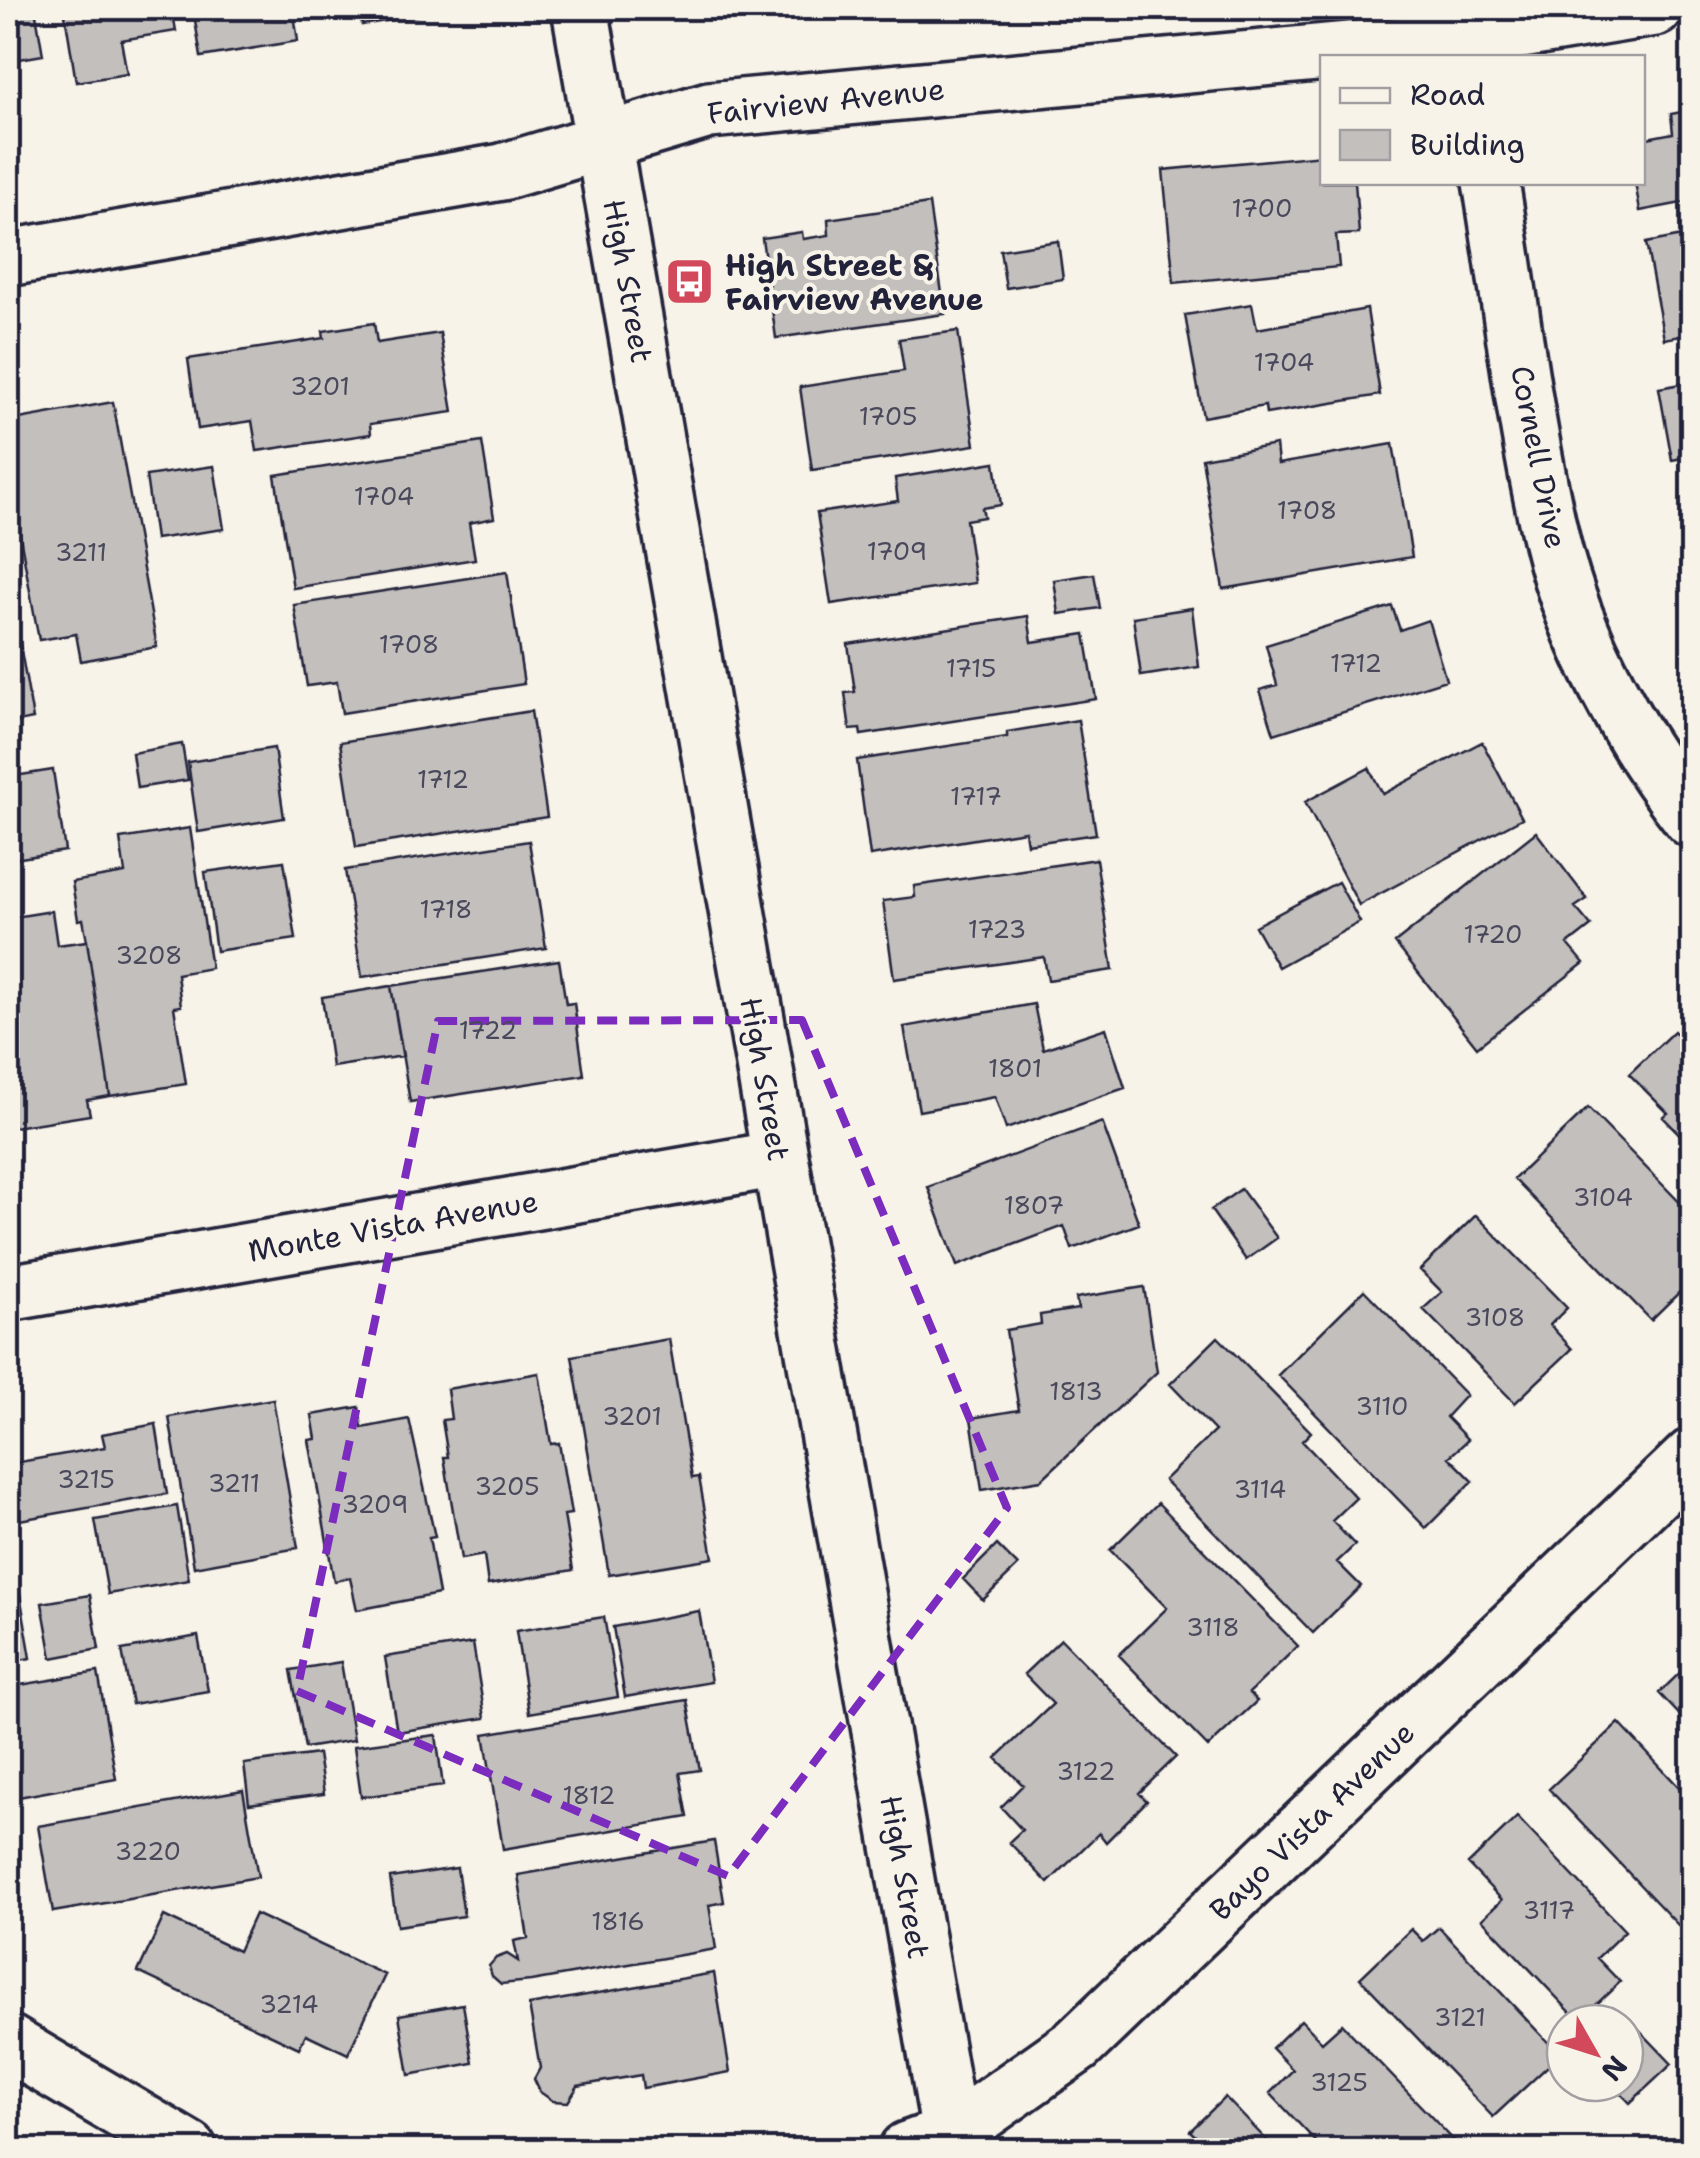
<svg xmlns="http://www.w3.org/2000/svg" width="1700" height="2158" font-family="'Shantell Sans',sans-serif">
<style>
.building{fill:#c2bfbd;stroke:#22223b;stroke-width:2.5}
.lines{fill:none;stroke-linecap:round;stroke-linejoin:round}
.street-casing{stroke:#22223b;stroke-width:62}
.secondary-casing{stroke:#22223b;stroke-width:62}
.street{stroke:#f7f3e8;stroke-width:55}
.secondary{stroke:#f7f3e8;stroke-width:55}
.marked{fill:none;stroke:#7b2cbf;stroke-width:8;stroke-dasharray:20 12;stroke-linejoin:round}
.labels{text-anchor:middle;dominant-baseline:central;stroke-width:8;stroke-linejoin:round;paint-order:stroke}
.number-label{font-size:25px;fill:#4a495c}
.street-label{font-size:30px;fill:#22223b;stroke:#f7f3e8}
.poi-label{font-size:30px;font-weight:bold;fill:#22223b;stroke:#f7f3e8;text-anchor:start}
</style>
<rect width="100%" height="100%" fill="#f7f3e8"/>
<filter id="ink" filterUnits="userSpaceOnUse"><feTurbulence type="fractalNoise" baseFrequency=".01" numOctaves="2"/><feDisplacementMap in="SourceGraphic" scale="20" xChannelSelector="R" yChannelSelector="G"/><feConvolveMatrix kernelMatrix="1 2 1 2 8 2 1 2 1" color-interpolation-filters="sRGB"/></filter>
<g filter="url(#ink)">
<path class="building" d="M8,8H35L43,55L8,61Z
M64,8H172L176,31L121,40L127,74L76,82Z
M193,8H293L298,41L201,57Z
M360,8H455V9L362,25Z
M1692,110V201L1640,211L1635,182H1642V139L1673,133L1671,114Z
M1322,155V182H1355L1359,234L1336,235L1339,267L1174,283L1163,170Z
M929,204L945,314L776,338L762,238L802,232L803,239L829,235L828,219Z
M1692,234V334L1664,339L1646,243Z
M1058,241L1063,279L1006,288L1000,250Z
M1252,304L1257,329L1367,309L1380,395L1266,414L1265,406L1203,417L1185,315Z
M374,323L377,343L440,333L453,412L370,424L371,434L257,451L252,421L198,429L188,359L324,338L323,331Z
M958,331L975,445L812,470L800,387L904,371L899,339Z
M1692,382V456L1672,460L1659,388Z
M113,402L157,647L81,661L76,634L39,640L8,471V421Z
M482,442L494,518L469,523L475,559L293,588L275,475Z
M1393,444L1412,557L1223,589L1202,458L1276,445L1278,464Z
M995,462L1001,505L982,508L984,517L966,520L975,583L831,604L817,513L898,501L895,478Z
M214,466L224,529L155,539L146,476Z
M507,572L524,684L342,713L337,682L307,686L294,605Z
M1094,574L1100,608L1059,614L1054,580Z
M8,576L33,719L8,724Z
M1392,606L1400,630L1428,620L1446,680L1274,734L1260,690L1277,685L1266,645Z
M1192,608L1199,667L1141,676L1133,617Z
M1028,616L1032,642L1085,634L1096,699L861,735L860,729L850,730L845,693L855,692L848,644Z
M531,711L547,817L356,847L340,742Z
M1078,720L1096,834L1027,844L1025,831L870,856L857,760L1007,737V732Z
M1482,742L1522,818L1359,905L1305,802L1369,768L1383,794Z
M182,744L188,780L137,788L132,753Z
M274,748L284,818L198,832L188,762Z
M53,770L65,851L8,860V777Z
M190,828L211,968L177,974L181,1006L174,1007L186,1084L110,1096L87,941L83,919L78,920L72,882L125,873L120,839Z
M1536,832L1587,899L1575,907L1591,926L1568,944L1584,963L1477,1047L1395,943Z
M529,841L546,948L362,977L345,870Z
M1096,859L1113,970L1048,980L1044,957L894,979L883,901L915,897L914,886Z
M284,861L296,939L216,951L205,872Z
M1338,882L1360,922L1278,967L1255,926Z
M52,911L57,945L87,941L110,1096L87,1100L90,1115L8,1128V918Z
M559,960L566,1004L574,1003L584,1075L410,1102L391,986Z
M391,986L403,1056L332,1067L322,997Z
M1034,1004L1043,1049L1106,1028L1125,1088L1006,1129L995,1097L919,1111L904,1027Z
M1674,1031L1692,1051V1147L1663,1117L1668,1113L1629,1074Z
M1588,1108L1692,1215V1280L1651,1320L1514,1179Z
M1102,1122L1139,1224L1072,1249L1064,1226L957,1266L928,1187Z
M1241,1189L1277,1238L1246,1260L1211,1210Z
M1476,1215L1567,1308L1550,1325L1572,1349L1515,1403L1423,1309L1442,1292L1420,1270Z
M1144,1287L1157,1372L1041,1480L982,1490L971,1418L1019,1410L1006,1330L1041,1324L1040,1315L1078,1309L1076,1298Z
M1364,1290L1466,1395L1446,1417L1468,1440L1449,1457L1473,1481L1426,1528L1278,1375Z
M1218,1337L1311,1432L1302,1441L1356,1498L1332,1521L1355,1545L1337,1562L1361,1586L1313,1633L1164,1480L1215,1431L1170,1384Z
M669,1339L692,1478L699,1477L713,1558L609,1575L572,1356Z
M539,1373L551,1444L559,1443L571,1514L564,1515L573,1570L488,1585L484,1555L461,1559L444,1457H448L442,1420L451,1419L447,1389Z
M273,1399L298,1548L194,1567L169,1417Z
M359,1407L362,1428L409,1419L435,1537L429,1538L439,1594L357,1610L350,1578L334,1581L309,1440L316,1439L312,1415Z
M156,1424L167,1494L8,1522V1464L105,1447L102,1434Z
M1158,1503L1298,1646L1249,1693L1257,1701L1208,1747L1119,1655L1167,1608L1110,1550Z
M177,1506L189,1580L108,1594L95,1520Z
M997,1545L1018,1566L983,1600L963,1579Z
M12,1548L31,1658L8,1662V1549Z
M90,1595L99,1649L52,1658L42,1603Z
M699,1611L711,1682L625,1697L613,1627Z
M604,1617L618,1697L529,1713L516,1631Z
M198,1636L208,1691L132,1704L122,1650Z
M1061,1639L1176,1757L1139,1793L1147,1801L1106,1842L1099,1833L1048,1883L1009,1842L1022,1830L1001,1807L1023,1785L996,1758L1053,1704L1024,1674Z
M473,1643L485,1718L397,1732L385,1657Z
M1692,1661V1728L1659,1693Z
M341,1662L354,1740L305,1748L291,1670Z
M98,1672L116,1779L8,1799V1687Z
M687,1700L700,1770L680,1773L688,1817L503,1849L484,1734Z
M1619,1723L1692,1801V1913L1679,1926L1549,1789Z
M436,1735L443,1786L361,1797L354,1746Z
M318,1754L324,1794L249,1804L244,1764Z
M243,1790L258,1877L53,1912L38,1826Z
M1517,1817L1625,1931L1597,1958L1620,1982L1579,2021L1482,1919L1502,1900L1468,1864Z
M714,1841L724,1902L709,1905L716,1949L531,1981L501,1984L492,1976L489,1966L496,1958L507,1954L518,1961L514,1941L528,1938L518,1875Z
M457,1868L464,1916L397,1926L390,1878Z
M255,1914L385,1975L348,2054L306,2034L299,2048L138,1972L164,1916L238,1951Z
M1439,1927L1560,2055L1493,2117L1360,1978L1411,1929L1423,1941Z
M714,1973L730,2072L643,2088L641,2075L578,2086L568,2102L553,2101L540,2092L534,2079L540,2068L529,2005Z
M463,2004L473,2063L409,2075L399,2015Z
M1628,2018L1672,2064L1630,2103L1611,2083H1625L1623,2023Z
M1301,2020L1322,2042L1342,2024L1463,2150H1324L1270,2093L1293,2070L1272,2048Z
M1225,2097L1276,2150H1210L1190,2131Z"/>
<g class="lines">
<defs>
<path id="street" d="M1491,182C1511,302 1524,425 1552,543C1575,640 1631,741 1692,819
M8,258L502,172L709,110L1466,39L1655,8
M8,1293L779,1159
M8,2043L189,2150
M907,2150L951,2134L1077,2045L1692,1457"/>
<path id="secondary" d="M580,8L953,2150"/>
</defs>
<use href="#street" class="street-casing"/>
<use href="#secondary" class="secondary-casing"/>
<use href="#street" class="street"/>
<use href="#secondary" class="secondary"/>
</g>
</g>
<path class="marked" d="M802,1020L1007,1508L728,1876L297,1691L438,1021Z"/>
<defs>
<symbol id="bus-square" viewBox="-11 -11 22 22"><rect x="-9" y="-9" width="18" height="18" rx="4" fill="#d1495b" stroke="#f7f3e8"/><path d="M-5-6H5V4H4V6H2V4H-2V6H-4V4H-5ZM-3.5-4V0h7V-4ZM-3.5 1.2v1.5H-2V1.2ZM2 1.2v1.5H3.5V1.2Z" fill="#fff"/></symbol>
</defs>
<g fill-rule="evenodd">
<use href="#bus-square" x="662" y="254" width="55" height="55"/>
</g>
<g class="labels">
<g class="number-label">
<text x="1262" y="208">1700</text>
<text x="1284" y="362">1704</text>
<text x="320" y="386">3201</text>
<text x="888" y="416">1705</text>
<text x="384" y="496">1704</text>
<text x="1307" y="510">1708</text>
<text x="897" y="551">1709</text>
<text x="81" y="552">3211</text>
<text x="409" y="644">1708</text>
<text x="1356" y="663">1712</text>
<text x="971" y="668">1715</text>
<text x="443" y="779">1712</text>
<text x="976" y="796">1717</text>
<text x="446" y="909">1718</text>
<text x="997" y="929">1723</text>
<text x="1493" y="934">1720</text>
<text x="149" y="955">3208</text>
<text x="488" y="1030">1722</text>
<text x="1015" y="1068">1801</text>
<text x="1603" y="1197">3104</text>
<text x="1034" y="1205">1807</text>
<text x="1495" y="1317">3108</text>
<text x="1076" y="1391">1813</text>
<text x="1382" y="1406">3110</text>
<text x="632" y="1416">3201</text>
<text x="86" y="1479">3215</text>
<text x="234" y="1483">3211</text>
<text x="507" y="1486">3205</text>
<text x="1260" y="1489">3114</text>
<text x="375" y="1504">3209</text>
<text x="1213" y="1627">3118</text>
<text x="1086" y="1771">3122</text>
<text x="589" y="1795">1812</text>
<text x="148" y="1851">3220</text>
<text x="1549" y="1910">3117</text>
<text x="618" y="1921">1816</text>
<text x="289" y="2004">3214</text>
<text x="1460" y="2017">3121</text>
<text x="1339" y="2082">3125</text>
</g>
<g class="street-label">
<text transform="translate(826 101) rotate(-6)">Fairview Avenue</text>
<text transform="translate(628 281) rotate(80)">High Street</text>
<text transform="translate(1539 457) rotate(79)">Cornell Drive</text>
<text transform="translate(765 1079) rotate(80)">High Street</text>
<text transform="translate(393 1226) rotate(-10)">Monte Vista Avenue</text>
<text transform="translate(1312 1821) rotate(-44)">Bayo Vista Avenue</text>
<text transform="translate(905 1877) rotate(80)">High Street</text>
</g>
<g class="poi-label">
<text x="725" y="265">High Street &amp;<tspan x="725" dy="34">Fairview Avenue</tspan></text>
</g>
</g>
<rect width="1700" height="2158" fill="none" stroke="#f7f3e8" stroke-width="40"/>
<rect x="20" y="20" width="1660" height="2118" fill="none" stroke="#22223b" stroke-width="4" filter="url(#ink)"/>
<rect x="1320" y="55" width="325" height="130" fill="#f7f3e8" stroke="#a29fa3" stroke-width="2.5"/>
<rect x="1340" y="88" width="50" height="15" fill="#f7f3e8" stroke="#a29fa3" stroke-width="2.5"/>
<text x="1410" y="105" font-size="30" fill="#22223b">Road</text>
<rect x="1340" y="130" width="50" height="30" fill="#c2bfbd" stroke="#a29fa3" stroke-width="2.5"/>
<text x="1410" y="155" font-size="30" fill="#22223b">Building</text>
<g transform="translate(1595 2053) rotate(129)"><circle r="48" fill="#f7f3e8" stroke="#a29fa3" stroke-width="2.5"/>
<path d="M0-8L18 38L0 25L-18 38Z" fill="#d1495b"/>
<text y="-15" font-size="28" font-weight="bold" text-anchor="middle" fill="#22223b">N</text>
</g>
</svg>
